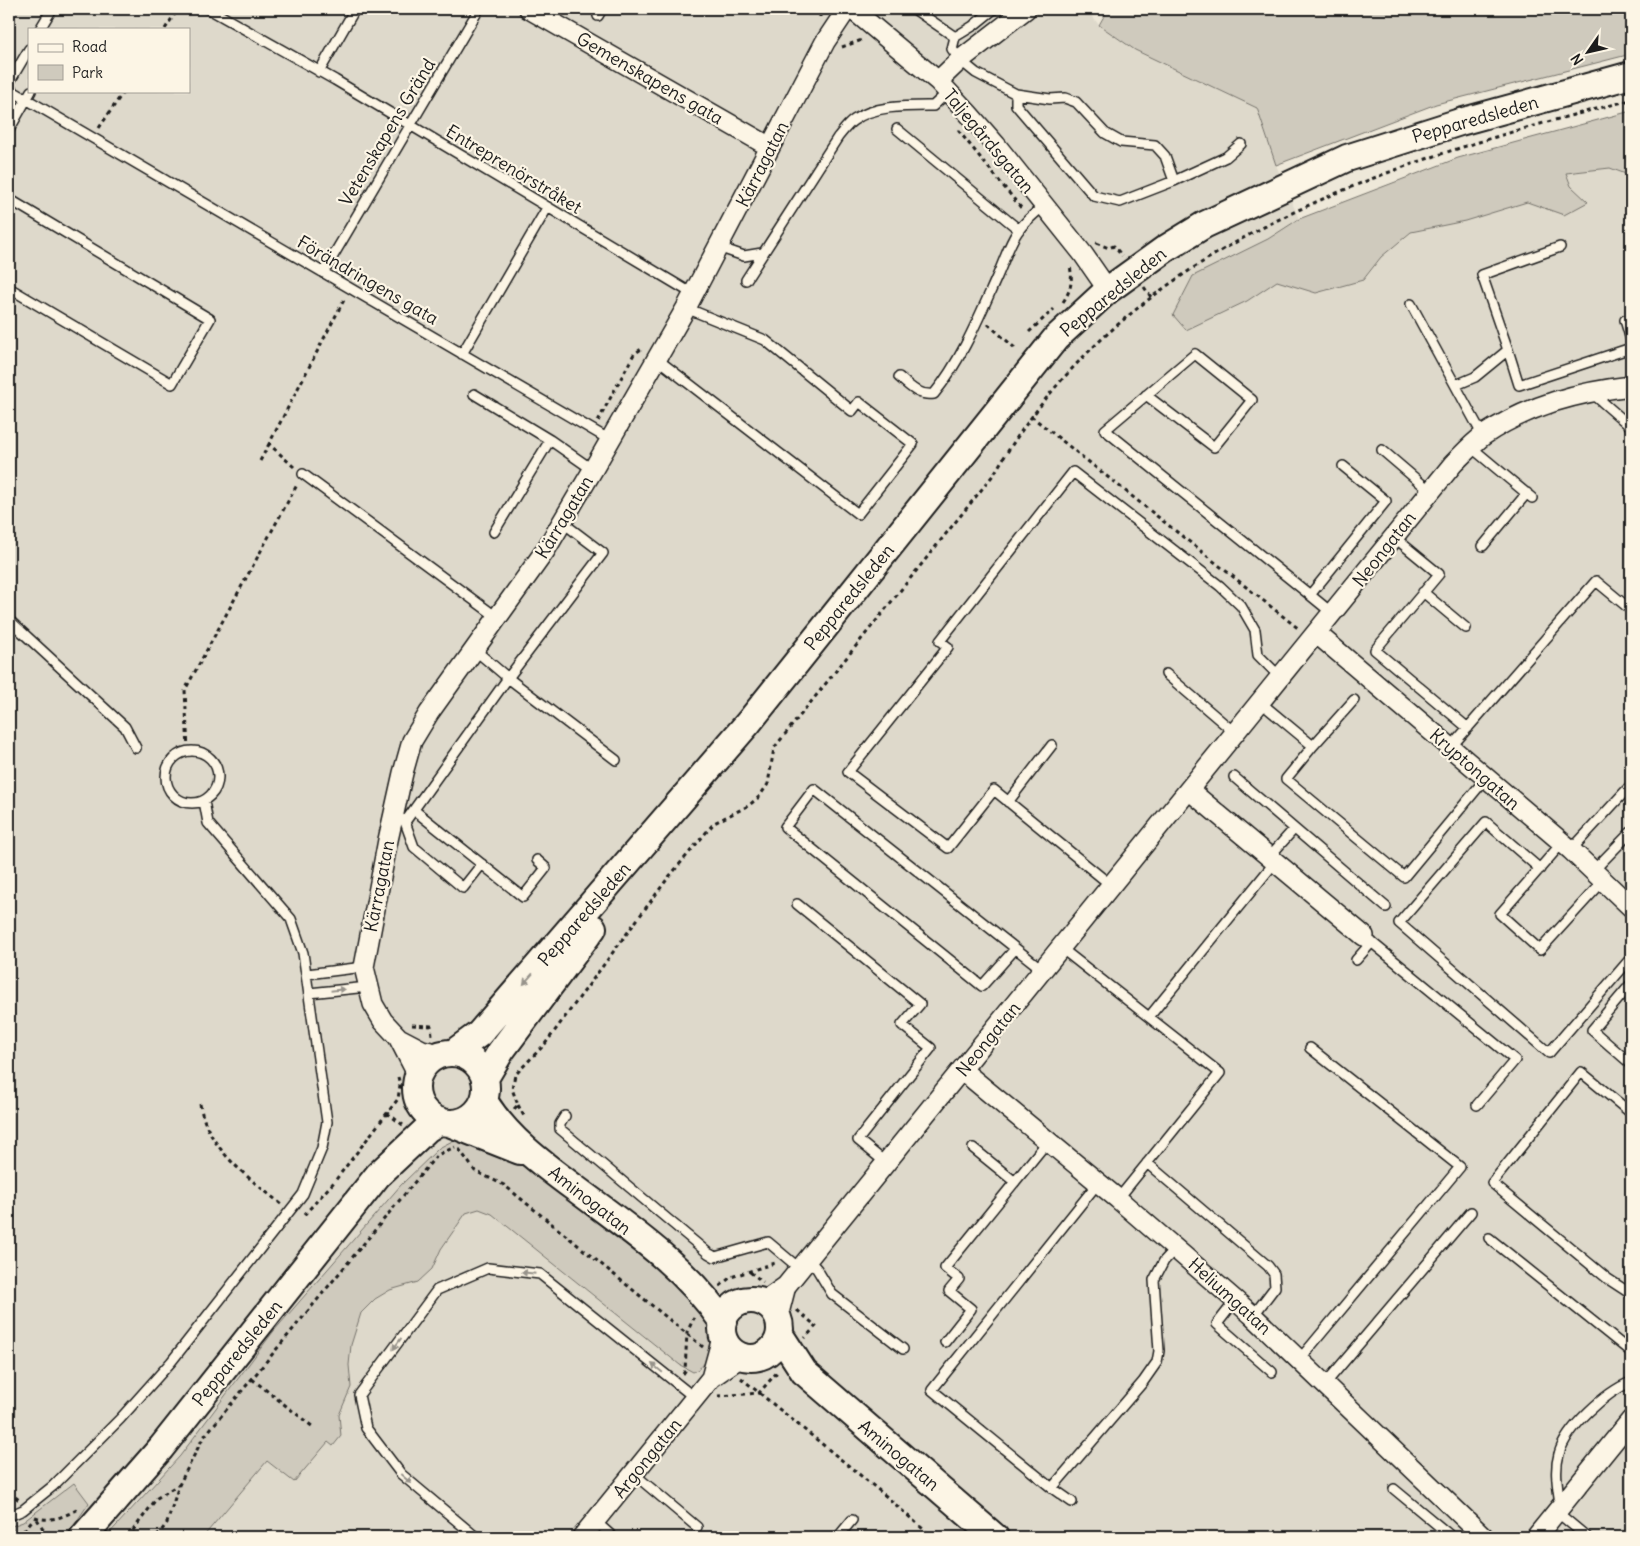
<svg xmlns="http://www.w3.org/2000/svg" width="1640" height="1546" font-family="Delius,sans-serif">
<style>
.built{fill:#ded9cb;fill-rule:evenodd}
.green{fill:#cfcabd;stroke:#76736c}
.lines{fill:none;stroke-linecap:round;stroke-linejoin:round}
.lane-casing{stroke:#1c1c1c;stroke-width:12}
.street-casing{stroke:#1c1c1c;stroke-width:22}
.secondary-casing{stroke:#1c1c1c;stroke-width:30}
.path{stroke:#1c1c1c;stroke-width:3;stroke-dasharray:4 4;stroke-linecap:butt}
.lane{stroke:#fcf5e5;stroke-width:9}
.street{stroke:#fcf5e5;stroke-width:19}
.secondary{stroke:#fcf5e5;stroke-width:26}
.oneway{fill:#97938b}
.labels{text-anchor:middle;dominant-baseline:central;stroke-width:4.5;stroke-linejoin:round;paint-order:stroke}
.street-label{font-size:18px;fill:#1c1c1c;stroke:#fcf5e5}
</style>
<rect width="100%" height="100%" fill="#eee8d9"/>
<filter id="ink" filterUnits="userSpaceOnUse"><feTurbulence type="fractalNoise" baseFrequency=".02" numOctaves="2"/><feDisplacementMap in="SourceGraphic" scale="10" xChannelSelector="R" yChannelSelector="G"/><feConvolveMatrix kernelMatrix="1 2 1 2 8 2 1 2 1" color-interpolation-filters="sRGB"/></filter>
<g filter="url(#ink)">
<path class="built" d="M9,9H1086L1099,25L1135,50L1257,108L1276,165L1299,219L1268,239L1186,330L1247,301L1277,280L1316,293L1363,280L1381,257L1411,232L1465,221L1527,202L1565,215L1571,186L1566,173L1610,168L1631,176V1537H9ZM29,29H189V91H29Z"/>
<path class="green" d="M1108,9H1631V54L1436,104L1276,165L1257,108L1135,50L1099,25Z
M1631,111V176L1610,168L1566,173L1571,186L1588,202L1564,215L1527,202L1465,221L1411,232L1381,257L1363,280L1316,293L1277,281L1247,301L1186,330L1173,315L1193,276L1268,239L1299,219L1458,158Z
M456,1139L511,1158L549,1184L697,1300C702,1307 711,1315 713,1323C718,1340 709,1366 693,1372L680,1365L492,1214L479,1209L466,1213L441,1249L432,1269L418,1282L390,1290L375,1299L361,1313L351,1345L349,1365L351,1387L339,1415L341,1436L333,1446L328,1442L294,1482L267,1461L203,1537H106L180,1456L273,1332L401,1185L439,1148Z
M74,1483L89,1503L66,1537H9V1527L23,1522Z"/>
<g class="lines">
<defs>
<path id="lane" d="M209,9L335,80L693,294
M914,9L955,37
M994,9L973,26L955,37L952,49L960,60L976,73L1016,94L1050,99L1065,98L1076,102L1105,133L1121,142L1155,145L1165,156L1174,181L1226,157L1241,144
M598,16L602,9
M40,29L52,9
M319,72L355,9
M9,83L29,49
M9,89L610,440
M1016,94V105L1094,196L1120,202L1174,181
M897,129L1018,229
M9,130L31,91
M9,199L210,319L172,384L9,288
M718,247L744,256L762,253
M323,273L479,9
M746,280L838,137C843,131 848,124 854,120C875,105 908,106 933,106L948,92
M1411,304L1483,436
M1625,320L1631,340
M1508,350L1519,385L1631,348
M462,354L547,208
M657,359L858,514L913,444L859,402L852,411L765,340L686,308
M899,377C910,387 919,396 934,394C961,361 979,317 996,279C1012,243 1010,232 1044,206
M1456,385L1475,377L1508,350L1482,275L1560,247
M1591,392L1631,427
M474,394L550,440
M1146,395L1214,447L1252,400L1195,354L1105,430L1310,595
M1471,447L1532,498
M1382,450L1430,491
M303,474L498,618
M562,522L603,553L508,678L616,760
M494,532L550,440L593,470
M1394,537L1439,574L1375,650L1468,728
M1483,546L1527,493
M1423,592L1466,628
M1332,613L1310,595L1386,501L1343,466
M9,620L125,727L136,748
M1166,674L1235,733
M1260,702L1313,746L1286,779L1404,877L1486,778
M1313,746L1354,700
M1451,747L1596,581L1631,610
M166 777a26 26 0 1 1 52 0a26 26 0 1 1-52 0Z
M1234,777L1386,907
M1008,802L1052,745
M414,810L523,897L546,868L537,860
M394,813L405,822L508,678L475,650
M405,822L414,847L463,888L482,864
M1562,843L1500,914L1540,950L1603,881
M1571,850L1631,785
M1269,857L1294,829
M1540,869L1486,822L1399,923L1549,1053L1631,958
M1593,871L1631,832
M1112,886L994,790L948,848L848,772L948,647L940,641L1073,472L1220,586L1241,606L1255,630L1258,655L1280,677
M797,904L920,1004L902,1025L931,1048L858,1140L886,1163
M1364,936L1515,1060L1477,1105
M1061,948L1220,1073L1118,1199
M1015,949L982,986L785,827L814,789L1043,970
M1356,960L1372,942
M307,974L364,967
M1631,984L1592,1030L1631,1064
M309,993L368,987
M1149,1017L1275,862
M1631,1113L1581,1072L1492,1183L1608,1279L1631,1294
M565,1116L560,1124V1129L708,1253L715,1257L768,1242L800,1269
M973,1148L1015,1182
M1147,1163L1268,1266L1274,1274L1275,1287L1253,1316
M1098,1183L932,1390L1052,1488L1143,1382L1157,1362L1159,1351L1154,1280L1164,1261L1176,1248
M1489,1238L1631,1352
M808,1259L817,1269L832,1294L903,1349
M1235,1301L1217,1324L1272,1372
M945,1342L971,1309L949,1291L959,1279L945,1268L1048,1141
M1300,1359L1460,1167L1310,1048
M1325,1384L1471,1212
M634,1474L697,1527
M1052,1488L1072,1502
M1394,1489L1452,1537
M1560,1504C1558,1488 1554,1471 1559,1454C1566,1428 1606,1392 1631,1382
M1557,1512L1587,1537
M9,1516L23,1510L53,1486L120,1419L171,1362L303,1194L322,1148L327,1122L303,953L291,919L208,823L204,801
M595,1521L613,1537
M476,1537L401,1474L366,1428L359,1395L437,1290L488,1268L540,1274L695,1398
M838,1537L852,1520"/>
<path id="street" d="M529,9L770,147
M852,9L938,81L968,113L996,145L1083,254L1108,290
M938,81L960,60L1026,9
M1316,633L1571,850L1631,907
M1189,790L1364,936
M399,1038L422,1050L441,1054
M963,1071L1118,1199L1251,1314L1484,1537
M418,1076L398,1037L383,1021L373,1004L364,967L388,840L403,773L412,741L429,713L545,551L594,468L686,308L825,42L847,9
M761,1301L769,1298L786,1286L1453,464C1463,454 1473,443 1484,435C1529,405 1578,392 1631,386
M778,1317L786,1286
M711,1378L722,1338
M582,1537L711,1378L741,1357
M1536,1537L1631,1420"/>
<path id="secondary" d="M453,1053L479,1034L749,722L1056,338L1108,290L1165,249L1204,225L1347,158L1460,122L1631,75
M416 1088a35 35 0 1 1 70 0a35 35 0 1 1-70 0Z
M485,1078L501,1051L593,928
M484,1101C507,1138 542,1164 576,1189C628,1228 686,1267 722,1321
M449,1123L520,1151
M722 1329a29 29 0 1 1 58 0a29 29 0 1 1-58 0Z
M780,1335L804,1372L995,1537
M83,1537L161,1448L378,1175L427,1129L440,1121"/>
</defs>
<use href="#lane" class="lane-casing"/>
<use href="#street" class="street-casing"/>
<use href="#secondary" class="secondary-casing"/>
<path class="path" d="M820,17V9
M165,29L178,9
M842,47L862,40
M99,128L124,91
M958,130L1022,209
M1096,243L1109,248L1114,246L1122,256
M1144,287L1151,297
M1063,302C1071,290 1073,281 1070,266
M988,324L1016,349
M1029,332L1054,309
M1031,416L1299,629
M598,421L634,354L643,348
M260,461L269,444
M294,467L269,444L345,298
M188,750L185,690L298,483
M412,1025L431,1026L432,1035
M200,1104C207,1149 248,1177 281,1204
M518,1105L525,1118
M514,1109L518,1105L512,1089L515,1075L545,1044L668,878L714,823L748,806L759,797L768,784L774,748L994,474C1128,242 1387,162 1631,100
M387,1113L403,1125
M459,1149L475,1171L504,1185L703,1347
M304,1215L334,1182L398,1099L400,1085L398,1077
M750,1272L763,1282
M720,1286L731,1277L775,1263
M797,1310L816,1326L805,1338
M683,1374L685,1371L687,1332L694,1318
M741,1378L887,1497L932,1537
M252,1379L313,1427
M718,1396L759,1393L779,1370
M9,1492L19,1500
M35,1517C52,1523 64,1516 79,1509
M37,1519L48,1537
M19,1537L34,1518
M128,1537L157,1498L178,1485
M157,1537L167,1523L179,1485L203,1438L437,1155L455,1147"/>
<use href="#lane" class="lane"/>
<use href="#street" class="street"/>
<use href="#secondary" class="secondary"/>
</g>
<defs><path id="oneway-solid" d="M-6-.8H1V-3.2L6.5 0L1 3.2V.8H-6Z" transform="scale(1.25)"/></defs>
<g class="oneway">
<use href="#oneway-solid" transform="translate(528 979) rotate(131)"/>
<use href="#oneway-solid" transform="translate(338 990) rotate(-6)"/>
<use href="#oneway-solid" transform="translate(528 1273) rotate(-174)"/>
<use href="#oneway-solid" transform="translate(397 1344) rotate(126)"/>
<use href="#oneway-solid" transform="translate(657 1368) rotate(-141)"/>
<use href="#oneway-solid" transform="translate(406 1479) rotate(41)"/>
</g>
</g>
<g class="labels">
<g class="street-label">
<text transform="translate(650 78) rotate(30)">Gemenskapens gata</text>
<text transform="translate(1475 119) rotate(-16)">Pepparedsleden</text>
<text transform="translate(387 132) rotate(-59)">Vetenskapens Gränd</text>
<text transform="translate(989 141) rotate(50)">Taljegårdsgatan</text>
<text transform="translate(762 164) rotate(-63)">Kärragatan</text>
<text transform="translate(514 169) rotate(31)">Entreprenörstråket</text>
<text transform="translate(368 280) rotate(30)">Förändringens gata</text>
<text transform="translate(1113 292) rotate(-39)">Pepparedsleden</text>
<text transform="translate(564 517) rotate(-59)">Kärragatan</text>
<text transform="translate(1384 549) rotate(-52)">Neongatan</text>
<text transform="translate(849 597) rotate(-51)">Pepparedsleden</text>
<text transform="translate(1475 769) rotate(41)">Kryptongatan</text>
<text transform="translate(379 886) rotate(-79)">Kärragatan</text>
<text transform="translate(584 914) rotate(-49)">Pepparedsleden</text>
<text transform="translate(988 1039) rotate(-51)">Neongatan</text>
<text transform="translate(590 1200) rotate(38)">Aminogatan</text>
<text transform="translate(1230 1296) rotate(42)">Heliumgatan</text>
<text transform="translate(237 1353) rotate(-51)">Pepparedsleden</text>
<text transform="translate(899 1455) rotate(40)">Aminogatan</text>
<text transform="translate(647 1458) rotate(-51)">Argongatan</text>
</g>
</g>
<rect width="1640" height="1546" fill="none" stroke="#fcf5e5" stroke-width="30"/>
<rect x="15" y="15" width="1610" height="1516" fill="none" stroke="#1c1c1c" stroke-width="2" filter="url(#ink)"/>
<rect x="28" y="28" width="162" height="65" fill="#fcf5e5" stroke="#a29e95"/>
<rect x="38" y="44" width="25" height="8" fill="#fcf5e5" stroke="#a29e95"/>
<text x="72" y="52" font-size="15" fill="#1c1c1c">Road</text>
<rect x="38" y="65" width="25" height="15" fill="#cfcabd" stroke="#a29e95"/>
<text x="72" y="78" font-size="15" fill="#1c1c1c">Park</text>
<g transform="translate(1588 52) rotate(236)" stroke="#fcf5e5" stroke-width="4" paint-order="stroke">
<path d="M0-4L9 19L0 12L-9 19Z" fill="#1c1c1c"/>
<text y="-8" font-size="14" font-weight="bold" text-anchor="middle" fill="#1c1c1c">N</text>
</g>
</svg>
